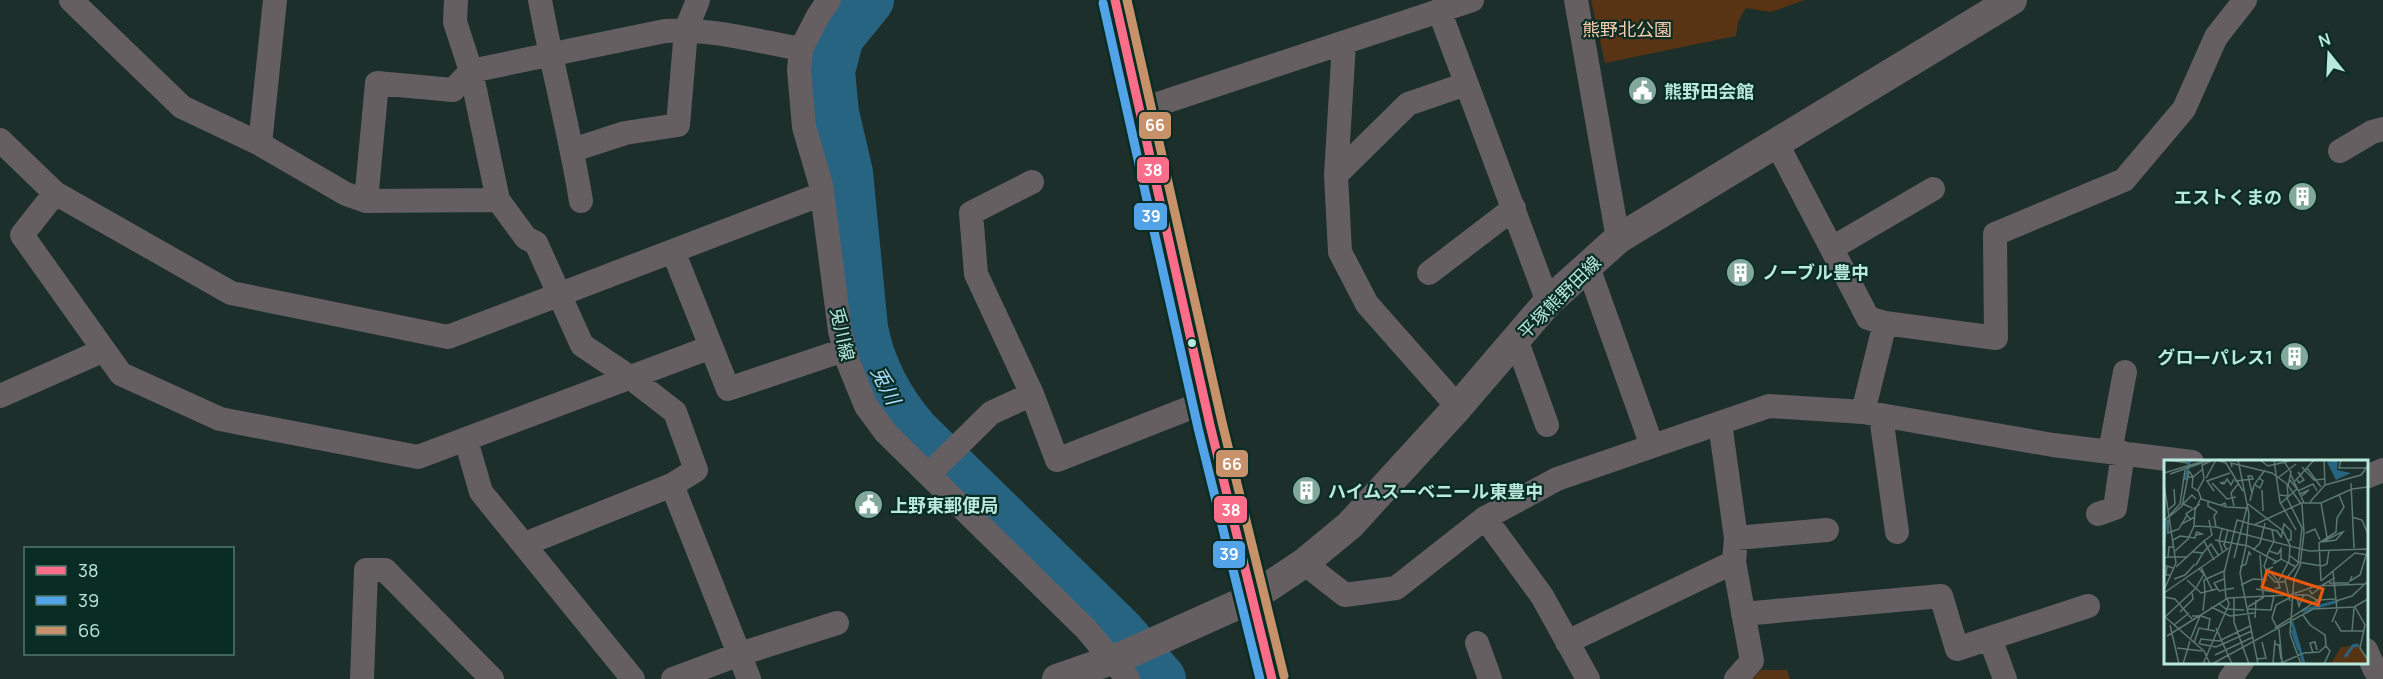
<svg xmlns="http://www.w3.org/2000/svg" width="2383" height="679" font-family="Manrope,'Noto Sans JP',sans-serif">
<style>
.green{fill:#583314}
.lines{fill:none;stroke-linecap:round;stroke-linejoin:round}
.river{stroke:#276482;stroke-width:50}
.minor{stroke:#655f62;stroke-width:24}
.tertiary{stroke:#655f62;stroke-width:30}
.bus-1-casing{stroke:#092d24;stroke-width:14}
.bus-2-casing{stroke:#092d24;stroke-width:14}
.bus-3-casing{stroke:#092d24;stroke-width:14}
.bus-1{stroke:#fb6d88;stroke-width:9}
.bus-2{stroke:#53a3e8;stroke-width:9}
.bus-3{stroke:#c7916a;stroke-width:9}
.bus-dot{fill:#b9e9da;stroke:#092d24;stroke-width:2}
.labels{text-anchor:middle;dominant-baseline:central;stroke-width:4.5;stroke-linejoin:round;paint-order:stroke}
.park-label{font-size:18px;fill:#fbccad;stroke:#092d24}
.poi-label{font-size:18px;font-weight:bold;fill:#b9e9da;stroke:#092d24;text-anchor:start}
.street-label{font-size:18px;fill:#b9e9da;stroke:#092d24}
.water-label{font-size:20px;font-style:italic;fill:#a8dbf9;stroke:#092d24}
.inset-river{fill:none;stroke:#276482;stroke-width:3}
.inset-road{fill:none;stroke:#5b7970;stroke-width:1.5}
.view{fill:#e8590c;fill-opacity:0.15;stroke:#e8590c;stroke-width:3}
.inset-edge{fill:none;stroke:#b9e9da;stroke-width:3}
.line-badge{stroke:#092d24;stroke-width:2}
.badge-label{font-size:16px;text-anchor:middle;font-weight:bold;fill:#fff}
</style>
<rect width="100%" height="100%" fill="#1c2f2a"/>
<path class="green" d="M1591,0H1805L1771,12L1746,8L1738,22L1736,36L1605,63Z
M1761,670H1787L1790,679H1752Z"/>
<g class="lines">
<path class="river" d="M869,0L839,37L830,71L834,113L848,173L863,328C870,367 890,404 916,433L1120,632L1161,679"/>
<path class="minor" d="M71,0L182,107L260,144L346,194L366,201L498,200L526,238L536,243L582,345L631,378L675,412L696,470L672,485L525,544
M456,0L455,22L471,71L498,200
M540,0C552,67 570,133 581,201
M829,0L818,16L801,49L799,70L804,127L821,185L840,331L848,362L866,406L886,433L1086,629L1128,679
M1576,0L1618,239
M1439,10L1548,302
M1344,43L1336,175L1340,252L1367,304L1458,407
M1140,110L1472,0
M0,140L55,193L231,293L448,337L822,194
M1776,142L1868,318L1885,323L1996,338L1995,234L2124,180L2184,109L2216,37L2245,0
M260,144L275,0
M573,150L625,133L678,125L686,30L698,0
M2340,151L2372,132L2383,129
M1336,175L1408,104L1466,84
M1032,182L971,213L976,274L1032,394L1057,460L1205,402
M55,193L22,235L121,374L220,419L418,457L711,347
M366,201L377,83L453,90L471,71L665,31C710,28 756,41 801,49
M1832,248L1933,189
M673,251L728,389L844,350
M1588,267L1652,446
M1429,273L1514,208
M1516,339L1547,425
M0,396L104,350
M1863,412L1885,323
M1881,416L1897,532
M1720,423L1736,538L1734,562L1752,661L1736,679
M466,440L481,492L633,679
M2110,452L2125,372
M929,474L991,413L1032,394
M2366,477L2383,470
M672,485L749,679
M2098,514L2115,508L2123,453
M1485,518L1542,596L1588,679
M1736,538L1827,530
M1304,563L1345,595L1396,588L1485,518L1557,479L1769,406L1863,412L2053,445L2192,462
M1743,614L1941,596L1957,649L2088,606
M1990,638L2005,679
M1567,642L1734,562
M1477,643L1490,679
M2366,650L2375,670L2382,679
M362,679L366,570H385L492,679
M673,679L740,654L837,623
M2230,679L2242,662"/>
<path class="tertiary" d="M1115,0C1168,226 1212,454 1272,679
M1057,679L1123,656L1250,599L1304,563L1350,525L1458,407L1548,302L1618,239L2012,0"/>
<defs>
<path id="bus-1" d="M1115,0L1210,425L1272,679"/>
<path id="bus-2" d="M1103,3L1198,428L1260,679"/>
<path id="bus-3" d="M1127,0L1222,422L1284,676"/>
</defs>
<use href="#bus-1" class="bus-1-casing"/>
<use href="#bus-2" class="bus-2-casing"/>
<use href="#bus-3" class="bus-3-casing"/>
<use href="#bus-1" class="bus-1"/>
<use href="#bus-2" class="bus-2"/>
<use href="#bus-3" class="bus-3"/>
</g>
<defs>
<symbol id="civic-disc" viewBox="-11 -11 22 22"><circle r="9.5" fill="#82a89c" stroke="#092d24"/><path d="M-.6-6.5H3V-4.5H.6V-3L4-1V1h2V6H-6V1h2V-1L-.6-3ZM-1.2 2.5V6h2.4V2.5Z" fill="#fff"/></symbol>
<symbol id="building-disc" viewBox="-11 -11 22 22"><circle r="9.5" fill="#82a89c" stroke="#092d24"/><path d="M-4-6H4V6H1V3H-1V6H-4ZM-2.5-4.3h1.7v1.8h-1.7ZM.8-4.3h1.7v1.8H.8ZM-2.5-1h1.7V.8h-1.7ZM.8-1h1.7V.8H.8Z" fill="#fff"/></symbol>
</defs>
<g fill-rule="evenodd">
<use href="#civic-disc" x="1626" y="74" width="33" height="33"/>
<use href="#building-disc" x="2286" y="180" width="33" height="33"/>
<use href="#building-disc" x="1724" y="256" width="33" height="33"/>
<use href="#building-disc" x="2278" y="340" width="33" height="33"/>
<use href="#building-disc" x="1290" y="474" width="33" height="33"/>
<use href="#civic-disc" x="852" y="488" width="33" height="33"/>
</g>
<circle class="bus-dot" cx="1192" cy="343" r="5"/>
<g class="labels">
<g class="park-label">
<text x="1627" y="29">熊野北公園</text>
</g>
<g class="poi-label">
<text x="1664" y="91">熊野田会館</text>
<text x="2282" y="197" text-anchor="end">エストくまの</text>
<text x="1762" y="272">ノーブル豊中</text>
<text x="2273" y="357" text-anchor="end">グローパレス1</text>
<text x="1328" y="491">ハイムスーベニール東豊中</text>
<text x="890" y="505">上野東郵便局</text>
</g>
<g class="street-label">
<text transform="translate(1559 297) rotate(-45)">平塚熊野田線</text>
<text transform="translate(843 334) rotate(78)">兎川線</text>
</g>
<g class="water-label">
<text transform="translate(886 385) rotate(63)">兎川</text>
</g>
</g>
<g transform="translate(2164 460)">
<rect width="204" height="204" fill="#1c2f2a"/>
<path d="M196,185L204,204H167L177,187Z" fill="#583314"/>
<path d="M174,0L173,10L187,13L172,20L163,2Z" fill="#276482"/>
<path class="inset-river" d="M21,20L26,0M0,83L2,59M138,151L174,141M128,162L140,204M128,170L135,190M181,197L189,186L195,185"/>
<path class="inset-road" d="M4,0L24,3M74,0L85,54L82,86M96,0L104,6L130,0M110,0L116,42L132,70M119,0L127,12L124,26M177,0L175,8H203M68,7L67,3L108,13L123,24L138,45L140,73L136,106L130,118L126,174L137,204M138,7L150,20L161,19M143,8L157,27M25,11L29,17L39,9M0,13L43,0M6,14L46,0M127,15L140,43M88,16H84L88,33M23,17H29L28,27L34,31M115,17L132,4M42,18L52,0L62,3L79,31M133,19L135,23L140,20L134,12M71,21L89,19L88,16M131,21L150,0M61,22L56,23L60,24L63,19L67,25L70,19M48,23L63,39L72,37M187,23L190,88M0,24L12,103L0,130M91,25L96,28L99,21L95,18M161,25L197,15L204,6M98,30L99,51M50,31L43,21L66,13M134,31L149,24L153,31M136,34L145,30L138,36M116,35L124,36L123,24M123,38L138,68L134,104L121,120L126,141M37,39L62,47L61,43L57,45M44,41V46L53,52L50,56L52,67M86,41L90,25L101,10M146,42L161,25L160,0M157,43L163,77M84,44L119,71L126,85L125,101L115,120M116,44L133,29L126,20M70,46L67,33L74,24M62,47L82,48M28,48L19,44L28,35L32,39M4,50L11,44L10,29M23,55L18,64L31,57M5,57L18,46L25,11M188,57L198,60L204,74M4,60V73L15,69L18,63M27,60L22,54L36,44M0,61L16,44L21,10M91,65L113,71L117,77M30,66L31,50L37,38L34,30L40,19L38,5L50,0M58,69L55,81L59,93M179,72L172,80L158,82L176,73ZM142,73L151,69L156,80M117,78L120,64L127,71V80H123M9,80L16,76L31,78L32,73L33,72L38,74L32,75M51,80L84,86L113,102M40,81L48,75L45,60M82,86L76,113L94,204M63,90L60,85L64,70M89,90L96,83L101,63M11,91L24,79L30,66L52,67L145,91L204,89M105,91L114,94L117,89V99M29,92L39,93L32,105M39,93L47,84L55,96M96,95L99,135M125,95L134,102L158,106L163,104L165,90M4,97H24M102,97L110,81L108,70M0,98L4,97L5,87H9M70,98L83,47M103,98L100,106L102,110L109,107M109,104L117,99L132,107M12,107L40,81L50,100M37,107L48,130M76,107L82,104L85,92L87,95M104,109L114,121L116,128H111M101,111L111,122H121M60,113L73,60L90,65L137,43H157L188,29L204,27M60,113L62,139M6,115H2L3,106L9,108M188,116L186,121L196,115L204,89M10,119L21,115L31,104M60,119L50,123L55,131L70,128M23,120L37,133L53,129M157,121L155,83L172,72L173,58L180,47L175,35M157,121L191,93L204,95M165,123H185M77,125L89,119L103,120M155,127L171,118M32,128L40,114L35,109M144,128L148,134L157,127M92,129L110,132M0,133L65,88M41,133L40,120L60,111M131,135H144L153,140L155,147M0,137L11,139L28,159M70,137V162L85,204M133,138L135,146L140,134M172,141L188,136L204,121M54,143L62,149L80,150M47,147L66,156L90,153M84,147L100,137M191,147L201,165L196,188L204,200M84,149L107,150L110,135M39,151L41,133M16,152L29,139L28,133M0,156L40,191L46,204M37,156L46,159L44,170M1,157L32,128M91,158L92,140M171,161L177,171H200M168,162L173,150L169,111M6,165L15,204M10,165L25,153M52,168L68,204M111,168L154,140L171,139M113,168L108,158L112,145L125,138M115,169L118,202M188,171L190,148M3,176L64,138L126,135L152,126L201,124M27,178L36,156H28M30,183L35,168L51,171M35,184L37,179L55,181L86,166M36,184L52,187L88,171M110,184L115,185L117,199M13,188L38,191M149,193L146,183L151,182L153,190M51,195L89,177M93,199L102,198L98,182M19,204L26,181M39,204L65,144L63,138M48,204L149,149L190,147L204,139M109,204L111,180M115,204L140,193L155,192L162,186L161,175L146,165L139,155M160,204L166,191L162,186"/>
<path class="view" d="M103,111L159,129L154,145L98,127Z"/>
<rect width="204" height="204" class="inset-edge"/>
</g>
<g class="line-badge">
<rect x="1138" y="111" width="34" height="29" rx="6" fill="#c7916a"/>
<rect x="1136" y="156" width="34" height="28" rx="6" fill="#fb6d88"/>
<rect x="1133" y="202" width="35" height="29" rx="6" fill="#53a3e8"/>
<rect x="1215" y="449" width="34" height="29" rx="6" fill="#c7916a"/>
<rect x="1213" y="495" width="35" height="29" rx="6" fill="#fb6d88"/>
<rect x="1212" y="540" width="34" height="29" rx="6" fill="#53a3e8"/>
</g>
<g class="badge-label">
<text x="1155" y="131">66</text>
<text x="1153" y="176">38</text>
<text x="1151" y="222">39</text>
<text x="1232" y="470">66</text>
<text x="1231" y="516">38</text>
<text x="1229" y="560">39</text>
</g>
<rect x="24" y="547" width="210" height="108" fill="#092d24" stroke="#4f786d" stroke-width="1.5"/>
<rect x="36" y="566" width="30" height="9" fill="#fb6d88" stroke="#4f786d" stroke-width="1.5"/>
<text x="78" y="577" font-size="18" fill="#b9e9da">38</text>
<rect x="36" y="596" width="30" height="9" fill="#53a3e8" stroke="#4f786d" stroke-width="1.5"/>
<text x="78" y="607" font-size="18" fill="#b9e9da">39</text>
<rect x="36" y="626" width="30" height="9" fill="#c7916a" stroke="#4f786d" stroke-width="1.5"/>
<text x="78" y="637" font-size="18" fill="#b9e9da">66</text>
<g transform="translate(2329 54) rotate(342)" stroke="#092d24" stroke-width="4.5" paint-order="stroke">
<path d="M0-4.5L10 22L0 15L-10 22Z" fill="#b9e9da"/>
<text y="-9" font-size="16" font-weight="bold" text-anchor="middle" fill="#b9e9da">N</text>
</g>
</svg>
